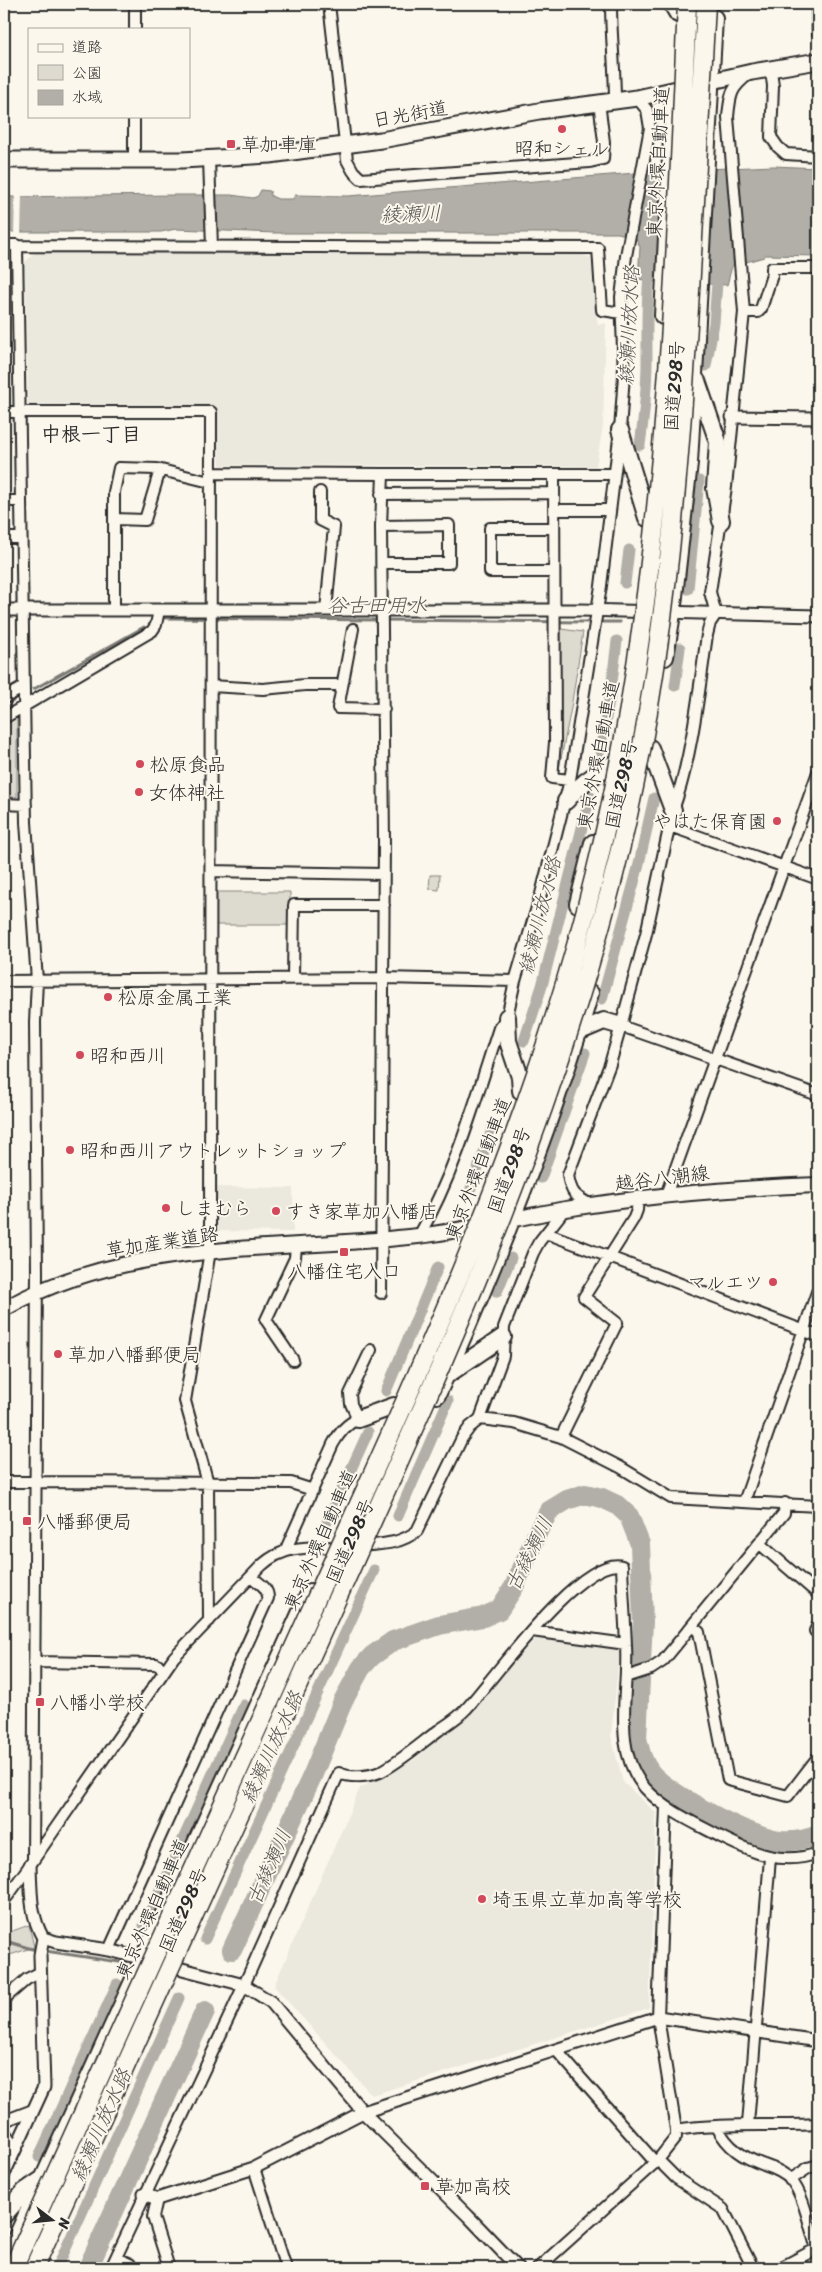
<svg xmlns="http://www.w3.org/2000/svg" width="822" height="2272" font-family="Sriracha,'Klee One',sans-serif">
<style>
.built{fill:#ebe8de}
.green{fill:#dddad0;stroke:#84827e}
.water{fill:#b1afa7;stroke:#7b7a75}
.pier{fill:#fbf7ec}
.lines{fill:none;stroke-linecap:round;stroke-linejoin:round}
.stream{stroke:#7b7a75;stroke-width:3}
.canal{stroke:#b1afa7;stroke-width:11}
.river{stroke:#b1afa7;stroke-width:20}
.minor-casing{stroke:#2b2b2b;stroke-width:14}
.tertiary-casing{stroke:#2b2b2b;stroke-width:15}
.secondary-casing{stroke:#2b2b2b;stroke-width:18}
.primary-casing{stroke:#2b2b2b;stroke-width:19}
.trunk-casing{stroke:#2b2b2b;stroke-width:20}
.minor{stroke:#fbf7ec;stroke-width:10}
.tertiary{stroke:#fbf7ec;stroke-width:11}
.secondary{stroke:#fbf7ec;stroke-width:14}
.primary{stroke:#fbf7ec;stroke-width:15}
.trunk{stroke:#fbf7ec;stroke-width:16}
.motorway-bridge-casing{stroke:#2b2b2b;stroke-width:21;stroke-linecap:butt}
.motorway-bridge{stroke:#fbf7ec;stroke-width:18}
.poi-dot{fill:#d1495b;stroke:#fbf7ec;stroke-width:2}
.labels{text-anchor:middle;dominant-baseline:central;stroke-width:4;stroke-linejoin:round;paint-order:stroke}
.street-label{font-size:19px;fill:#2b2b2b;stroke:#fbf7ec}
.poi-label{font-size:19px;fill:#2b2b2b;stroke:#fbf7ec;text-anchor:start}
.water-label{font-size:20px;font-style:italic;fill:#5a5956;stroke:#fbf7ec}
.neighbourhood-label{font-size:20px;font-weight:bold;fill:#2b2b2b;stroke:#fbf7ec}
</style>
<rect width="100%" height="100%" fill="#fbf7ec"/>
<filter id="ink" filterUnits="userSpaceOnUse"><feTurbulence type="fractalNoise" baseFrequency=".02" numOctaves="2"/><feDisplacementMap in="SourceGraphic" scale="10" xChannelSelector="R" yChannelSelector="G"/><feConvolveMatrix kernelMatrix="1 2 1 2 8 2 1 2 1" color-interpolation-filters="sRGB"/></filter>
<g filter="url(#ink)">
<path class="built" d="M35,253H578L591,258L594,302L598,325L606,323L603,426L596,466L220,465L215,405L28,404L25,262Z
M213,1187L293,1188V1232L212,1231Z
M536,1638L620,1647L611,1736L623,1782L656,1813L649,2008L372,2095L274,1986L360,1788L414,1760L465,1716Z"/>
<path class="green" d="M561,629L583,632L571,708L559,769Z
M17,716V797H4V723Z
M430,875H440L439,890L429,889Z
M214,892H290V925H214Z
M29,1925L34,1947L4,1957V1934Z"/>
<path class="water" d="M774,166L818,168V256L765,255L764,257L732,266L727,285L707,284L658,271L656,282L638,279L640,247L636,238L618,233H275L176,229L161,232H4V197L174,195H231L253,198L258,196L261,190L270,191L271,196L278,199H293L295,195L348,196L661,171Z"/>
<path class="pier" d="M15,194H22L21,234H14Z"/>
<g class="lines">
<path class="stream" d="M165,618L589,622
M602,622H620
M34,689L144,627
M4,707L13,701
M4,1944L9,1942L32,1949L126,1963"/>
<path class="canal" d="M706,366L714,323L718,270
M640,445C644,416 647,388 647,359C647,328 646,298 650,266
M625,583L629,550
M688,589L699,481
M675,686L680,648
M600,751L611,690L617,641
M602,999L638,868L654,798
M524,1041L542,986L590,796
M541,1178L585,1053
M471,1188L493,1127
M497,1292L511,1258
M386,1391L438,1267
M398,1516L448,1401
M327,1522L368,1432
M144,1925L244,1705
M205,1939L374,1570
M39,2157L117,1984
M57,2268L179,1998"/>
<path class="river" d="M232,1950L313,1774L343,1701L361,1668L372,1656L393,1641L439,1625L483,1617L499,1610L514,1587L539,1529L549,1511L567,1500L585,1494L602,1498L617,1505L629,1516L640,1544L643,1622L637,1738C640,1751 642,1762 651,1773C669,1795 753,1839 781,1841C795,1842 805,1840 818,1835
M88,2268L205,2011"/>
<defs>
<path id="minor" d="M135,4V29
M329,4L347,160L353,171L361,179L590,162L603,159L604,142L599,102
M611,4C611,36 615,68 615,100
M817,4L818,33
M771,70L773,86L771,137L778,147L786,154L818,156
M209,159L212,247
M134,160V116
M4,245H17L26,822L37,981L35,1022L37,1272L33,1861
M17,246L598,248L602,310L622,313
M744,312H758L761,309L772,275V268H818
M4,412H211L210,1251L185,1401L208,1483L209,1621
M211,473L383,474L381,526L384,841L381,1293
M383,474H614
M554,474L555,742L552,778L570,780
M320,492V520L334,527L326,610
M381,494L554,493
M4,501H20
M554,510H609
M115,519L145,520L160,470
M381,526L449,525V563H382
M4,538H21
M553,572H490V528H554
M114,610V492L119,468L157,469L210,482
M353,629L338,708L384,709
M211,686L263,689L305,685H342
M4,698L24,687
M4,718L152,631L156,625L159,610
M4,804L26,805
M670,826L818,879
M211,871L384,874
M293,978L294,905H384
M4,981L384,978L515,981
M621,1026L818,1095
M666,1195L818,772
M591,1205C575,1196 571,1194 568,1175L610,1064L621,1026L646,934L673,810C692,758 699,690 707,635L710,623L716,614L710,592L726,487L744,312L728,117C730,94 731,88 749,74
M546,1233L818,1336
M419,1236C456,1171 476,1098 499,1028L507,1017L515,981L541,894L570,780L601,586L620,430L624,375L621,297L626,256L650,128L647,110L637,98
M293,1360L266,1320L295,1258L296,1246
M480,1419L503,1356L504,1327L533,1253L539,1242L565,1209
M561,1437L617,1323L584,1297L634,1218L637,1210L638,1198
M4,1482H35
M35,1482L291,1483L313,1490
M744,1502L818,1289
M760,1544L818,1594
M358,1546C380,1544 399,1545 417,1531L462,1438L470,1427L480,1419L514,1423L561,1437L620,1467L671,1498L818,1506
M286,1549L333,1444C339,1433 346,1424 358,1419L351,1404L350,1394L371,1350
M692,1626L699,1632L728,1780L788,1796L818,1757
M532,1631L626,1644
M815,1631L818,1625
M34,1662L156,1664L165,1670
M626,1677L651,1669L663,1661L784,1513L785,1503
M666,1807L658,2017L676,2130
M4,1898L7,1897L30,1865L174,1657L262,1565C286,1543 313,1548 343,1547
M109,1950L268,1598C268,1587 259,1583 251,1577
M4,1999L27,1979L41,1972
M556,2050L655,2162
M4,2121L33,2110
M748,2124L770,1858
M717,2127C728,2148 742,2157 764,2165C773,2168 784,2172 791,2180C804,2195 810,2229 817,2249
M4,2131L15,2149
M658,2160L676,2178L723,2209L753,2268
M254,2168L286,2268
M790,2180L808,2168L818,2165
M157,2199L153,2217L169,2268
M116,2258L130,2264L128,2268
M111,2268L244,1985L339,1773C350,1778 368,1777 380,1772C401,1761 420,1744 439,1730C448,1724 459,1717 466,1709C492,1681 581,1555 622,1566C623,1593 625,1619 626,1646C629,1693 611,1749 645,1788C666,1811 695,1823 721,1837C753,1853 783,1866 818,1853
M538,2268L658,2160L676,2137V2130C723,2122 771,2127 818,2124
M780,2268L818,2248"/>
<path id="tertiary" d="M732,417L818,418
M4,610H581L818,616
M30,1865C31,1891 30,1915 43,1938L56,1942L109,1950L244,1985L271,2002L363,2112L468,2216L518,2268
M4,2174L44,2087L40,1955L43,1938
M144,2194L157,2199L254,2168L363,2112L658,2017L818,2041"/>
<path id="secondary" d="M4,1309C128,1238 281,1252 418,1236C468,1230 516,1218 566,1209C649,1195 733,1188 818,1185"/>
<path id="primary" d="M4,160H182L270,155L381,140L539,111L637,98L752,72L818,61"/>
<path id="trunk" d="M672,4L678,14
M663,316L674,98
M697,381L718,442L715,488L721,521
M620,430L647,518
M665,657L672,614L689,463L714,18
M650,748L673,810
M566,801C579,785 592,775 611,765
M578,904L593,843
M507,1017L508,1041L520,1077L521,1091
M578,1032L604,1021L621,1026
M447,1375L503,1337
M437,1395C496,1264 550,1131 590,993
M358,1419L394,1406
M4,2215L25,2191L44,2178
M4,2265L310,1592"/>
</defs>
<use href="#minor" class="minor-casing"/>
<use href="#tertiary" class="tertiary-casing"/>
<use href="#secondary" class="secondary-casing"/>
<use href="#primary" class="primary-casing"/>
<use href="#trunk" class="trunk-casing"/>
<use href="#minor" class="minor"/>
<use href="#tertiary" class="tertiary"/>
<use href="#secondary" class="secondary"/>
<use href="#primary" class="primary"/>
<use href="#trunk" class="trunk"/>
<defs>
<path id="motorway-bridge" d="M13,2268C115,2042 218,1816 320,1590C426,1357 534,1124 595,874C665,589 674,296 687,4
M34,2268C133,2050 232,1831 331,1612C448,1354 567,1094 628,815C666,643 680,467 690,291C695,196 701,100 706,4"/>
</defs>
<use href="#motorway-bridge" class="motorway-bridge-casing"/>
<use href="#motorway-bridge" class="motorway-bridge"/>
</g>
</g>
<g class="poi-dot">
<circle cx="562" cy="129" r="5"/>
<rect x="226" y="139" width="10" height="10" rx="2.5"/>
<circle cx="140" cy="764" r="5"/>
<circle cx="139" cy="792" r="5"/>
<circle cx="777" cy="821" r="5"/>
<circle cx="108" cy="997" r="5"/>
<circle cx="80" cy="1055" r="5"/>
<circle cx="70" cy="1150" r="5"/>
<circle cx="166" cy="1208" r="5"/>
<circle cx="276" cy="1211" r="5"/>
<rect x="339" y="1247" width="10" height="10" rx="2.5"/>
<circle cx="773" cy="1282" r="5"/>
<circle cx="58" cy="1354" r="5"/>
<rect x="22" y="1516" width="10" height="10" rx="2.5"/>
<rect x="35" y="1697" width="10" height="10" rx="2.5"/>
<circle cx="482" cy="1899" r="5"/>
<rect x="420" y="2181" width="10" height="10" rx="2.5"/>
</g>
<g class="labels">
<g class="street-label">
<text transform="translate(410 114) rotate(-10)">日光街道</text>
<text transform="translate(658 162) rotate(-87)">東京外環自動車道</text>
<text transform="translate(674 386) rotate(-86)">国道298号</text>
<text transform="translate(598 755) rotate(-79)">東京外環自動車道</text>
<text transform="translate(621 784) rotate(-78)">国道298号</text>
<text transform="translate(478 1169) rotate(-69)">東京外環自動車道</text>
<text transform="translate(509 1170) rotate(-70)">国道298号</text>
<text transform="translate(662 1178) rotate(-7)">越谷八潮線</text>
<text transform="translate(162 1242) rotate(-9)">草加産業道路</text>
<text transform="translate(320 1540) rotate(-66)">東京外環自動車道</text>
<text transform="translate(350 1541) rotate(-66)">国道298号</text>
<text transform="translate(152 1909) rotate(-66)">東京外環自動車道</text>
<text transform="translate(183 1910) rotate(-66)">国道298号</text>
</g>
<g class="poi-label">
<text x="241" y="144">草加車庫</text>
<text x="562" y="148" text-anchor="middle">昭和シェル</text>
<text x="150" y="764">松原食品</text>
<text x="149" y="792">女体神社</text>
<text x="767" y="821" text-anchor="end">やはた保育園</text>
<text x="118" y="997">松原金属工業</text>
<text x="90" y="1055">昭和西川</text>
<text x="80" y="1150">昭和西川アウトレットショップ</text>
<text x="176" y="1208">しまむら</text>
<text x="286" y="1211">すき家草加八幡店</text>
<text x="344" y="1271" text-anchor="middle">八幡住宅入口</text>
<text x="763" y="1282" text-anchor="end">マルエツ</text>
<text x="68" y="1354">草加八幡郵便局</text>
<text x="37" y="1521">八幡郵便局</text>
<text x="50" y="1702">八幡小学校</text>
<text x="492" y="1899">埼玉県立草加高等学校</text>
<text x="435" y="2186">草加高校</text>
</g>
<g class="water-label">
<text transform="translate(411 214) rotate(-2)">綾瀬川</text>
<text transform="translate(629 325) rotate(-87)">綾瀬川放水路</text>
<text x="377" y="605">谷古田用水</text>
<text transform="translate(540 915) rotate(-76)">綾瀬川放水路</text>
<text transform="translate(529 1554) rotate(-63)">古綾瀬川</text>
<text transform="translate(272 1747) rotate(-65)">綾瀬川放水路</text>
<text transform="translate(269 1867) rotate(-66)">古綾瀬川</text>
<text transform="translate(101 2125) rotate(-66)">綾瀬川放水路</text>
</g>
<g class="neighbourhood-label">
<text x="91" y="434">中根一丁目</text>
</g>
</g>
<rect width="822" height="2272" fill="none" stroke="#fbf7ec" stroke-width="20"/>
<rect x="10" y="10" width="802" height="2252" fill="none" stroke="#2b2b2b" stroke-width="2" filter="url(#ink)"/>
<rect x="28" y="28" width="162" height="90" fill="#fbf7ec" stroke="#a8a59f"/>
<rect x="38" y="44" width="25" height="8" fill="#fbf7ec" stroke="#a8a59f"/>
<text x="72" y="52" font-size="15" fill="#2b2b2b">道路</text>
<rect x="38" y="65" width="25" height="15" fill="#dddad0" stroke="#a8a59f"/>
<text x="72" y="78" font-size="15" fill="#2b2b2b">公園</text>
<rect x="38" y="90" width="25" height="15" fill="#b1afa7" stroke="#a8a59f"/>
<text x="72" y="102" font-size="15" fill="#2b2b2b">水域</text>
<g transform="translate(52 2220) rotate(106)" stroke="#fbf7ec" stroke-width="4" paint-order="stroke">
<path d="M0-4L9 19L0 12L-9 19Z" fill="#2b2b2b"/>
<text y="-8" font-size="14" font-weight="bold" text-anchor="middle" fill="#2b2b2b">N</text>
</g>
</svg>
